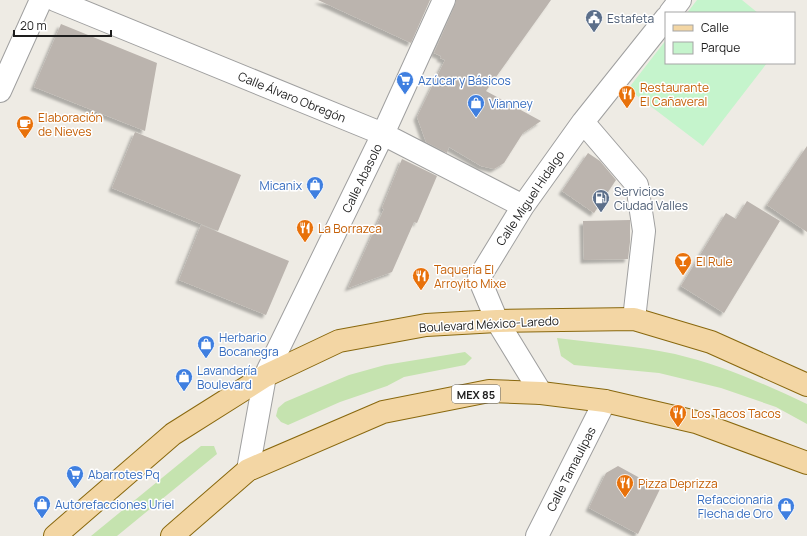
<svg xmlns="http://www.w3.org/2000/svg" width="807" height="536" font-family="Manrope,sans-serif">
<style>
.grass{fill:#c5e3af}
.park{fill:#c5f4cc}
.building{fill:#bbb4ae;filter:url(#shadow)}
.lines{fill:none;stroke-linecap:round;stroke-linejoin:round}
.minor-casing{stroke:#9f9f9f;stroke-width:24}
.major-casing{stroke:#89680e;stroke-width:24}
.minor{stroke:#fff;stroke-width:22}
.major{stroke:#f3d6a4;stroke-width:22}
.labels{text-anchor:middle;dominant-baseline:central;stroke-width:3;stroke-linejoin:round;paint-order:stroke}
.shield{fill:#fff;stroke:#626262;stroke-width:1}
.shield-label{font-size:11px;font-weight:bold;fill:#1e1e1e}
.service-label{font-size:12px;fill:#4e5e75;stroke:#fff;text-anchor:start}
.shop-label{font-size:12px;fill:#366cbe;stroke:#fff;text-anchor:start}
.food-label{font-size:12px;fill:#c56008;stroke:#fff;text-anchor:start}
.street-label{font-size:12px;fill:#1e1e1e;stroke:#fff}
</style>
<defs>
<filter id="shadow"><feDropShadow dx="-3.5" dy="3.5" stdDeviation="1" flood-color="#0004"/></filter>
</defs>
<rect width="100%" height="100%" fill="#eeebe4"/>
<path class="grass" d="M557,338C596,343 637,346 675,354C721,365 765,384 807,404V424L776,407L721,388L659,373L574,365L561,356Z
M465,352L472,358L465,365L404,377L387,386L340,402L288,425L281,422L276,416L278,408L285,402L349,375L385,365Z
M201,446H214L217,454L117,536H91Z"/>
<path class="park" d="M697,0H742L758,13H687Z
M666,40V63H767L703,146L628,89Z"/>
<path class="building" d="M318,0H430L411,43Z
M456,0H551L486,91L541,121L523,133L504,163L494,169L481,166L449,147L447,153L426,142L417,117L445,60L440,58L441,56L434,53L455,5Z
M61,24L157,63L145,131L34,87Z
M135,132L241,175L218,231L112,188Z
M807,146V232L767,205Z
M588,153L600,161L616,180L594,213L562,191Z
M402,159L437,176L417,223L414,222L392,272L348,288L384,209L382,208Z
M747,201L780,221L724,313L681,286L726,213L736,219Z
M630,220V242L628,259L584,260L583,221Z
M201,225L289,261L266,315L179,280Z
M618,466L660,489L638,534L589,508L606,473Z"/>
<g class="lines">
<defs>
<path id="minor" d="M55,0L383,134L523,206
M670,13L680,0
M0,91L41,0
M583,122L637,185L644,231L634,319
M541,393L497,321L479,278L523,206L583,122L666,18
M248,470L265,376L383,134L444,0
M537,536L605,401"/>
<path id="major" d="M55,536L173,434L265,376L339,341L426,325L497,321L634,319L711,342L807,385
M172,536L248,470L383,412L489,391L541,393L605,401L696,422L807,463"/>
</defs>
<use href="#minor" class="minor-casing"/>
<use href="#major" class="major-casing"/>
<use href="#minor" class="minor"/>
<use href="#major" class="major"/>
</g>
<defs>
<symbol id="civic-pin" viewBox="-11 -11 22 30"><path d="M0 17L-7.5 6A9.5 9.5 0 1 1 7.5 6Z" fill="#5c6f8a" stroke="#fff"/><path d="M-.6-6.5H3V-4.5H.6V-3L4-1V1h2V6H-6V1h2V-1L-.6-3ZM-1.2 2.5V6h2.4V2.5Z" fill="#fff"/></symbol>
<symbol id="supermarket-pin" viewBox="-11 -11 22 30"><path d="M0 17L-7.5 6A9.5 9.5 0 1 1 7.5 6Z" fill="#3f7fe0" stroke="#fff"/><path d="M-6-5.5h2.5l.6 2H6L4.5 2H-2.5L-4.4-4H-6ZM-1.5 3.2a1.3 1.3 0 1 0 .1 0ZM3 3.2a1.3 1.3 0 1 0 .1 0Z" fill="#fff"/></symbol>
<symbol id="restaurant-pin" viewBox="-11 -11 22 30"><path d="M0 17L-7.5 6A9.5 9.5 0 1 1 7.5 6Z" fill="#e8710a" stroke="#fff"/><path d="M-5-6h1v4h1v-4h1v4h1v-4h1v5L-1.5 .5V6h-2V.5L-5-1ZM5-6V6H3V1.5H1.5Q1.5-4 5-6Z" fill="#fff"/></symbol>
<symbol id="shop-pin" viewBox="-11 -11 22 30"><path d="M0 17L-7.5 6A9.5 9.5 0 1 1 7.5 6Z" fill="#3f7fe0" stroke="#fff"/><path d="M-5-2.5h2.3a2.7 3.5 0 0 1 5.4 0H5L5.5 6h-11ZM-1.5-2.5h3a1.5 2.3 0 0 0-3 0Z" fill="#fff"/></symbol>
<symbol id="cafe-pin" viewBox="-11 -11 22 30"><path d="M0 17L-7.5 6A9.5 9.5 0 1 1 7.5 6Z" fill="#e8710a" stroke="#fff"/><path d="M-5.5-4.5H6V0H3Q3 3.5 0 3.5H-2.5Q-5.5 3.5-5.5 0ZM3-3.2v2h1.7v-2ZM-6 4.5H4V6H-6Z" fill="#fff"/></symbol>
<symbol id="fuel-pin" viewBox="-11 -11 22 30"><path d="M0 17L-7.5 6A9.5 9.5 0 1 1 7.5 6Z" fill="#5c6f8a" stroke="#fff"/><path d="M-5.5-6h7V0h2V4h1.3V-2.5L3-4.5l.8-.8L6-3V5H2.5V1h-1V6h-7ZM-4.2-4.7v3.2H.2V-4.7Z" fill="#fff"/></symbol>
<symbol id="bar-pin" viewBox="-11 -11 22 30"><path d="M0 17L-7.5 6A9.5 9.5 0 1 1 7.5 6Z" fill="#e8710a" stroke="#fff"/><path d="M-6-5H6L.8 .8V4.5H3.5V6h-7V4.5H-.8V.8Z" fill="#fff"/></symbol>
</defs>
<g fill-rule="evenodd">
<use href="#civic-pin" x="584" y="8" width="20" height="27"/>
<use href="#supermarket-pin" x="395" y="70" width="20" height="27"/>
<use href="#restaurant-pin" x="617" y="84" width="20" height="27"/>
<use href="#shop-pin" x="466" y="93" width="20" height="27"/>
<use href="#cafe-pin" x="15" y="114" width="20" height="27"/>
<use href="#shop-pin" x="305" y="175" width="20" height="27"/>
<use href="#fuel-pin" x="591" y="188" width="20" height="27"/>
<use href="#restaurant-pin" x="295" y="218" width="20" height="27"/>
<use href="#bar-pin" x="673" y="251" width="20" height="27"/>
<use href="#restaurant-pin" x="411" y="266" width="20" height="27"/>
<use href="#shop-pin" x="196" y="334" width="20" height="27"/>
<use href="#shop-pin" x="174" y="367" width="20" height="27"/>
<use href="#restaurant-pin" x="668" y="403" width="20" height="27"/>
<use href="#supermarket-pin" x="65" y="464" width="20" height="27"/>
<use href="#restaurant-pin" x="615" y="473" width="20" height="27"/>
<use href="#shop-pin" x="32" y="494" width="20" height="27"/>
<use href="#shop-pin" x="776" y="496" width="20" height="27"/>
</g>
<g class="labels">
<rect class="shield" x="452" y="385" width="48" height="18" rx="3"/>
<g class="shield-label">
<text x="476" y="394">MEX 85</text>
</g>
<g class="service-label">
<text x="607" y="18">Estafeta</text>
<text x="614" y="191">Servicios<tspan x="614" dy="14">Ciudad Valles</tspan></text>
</g>
<g class="shop-label">
<text x="418" y="80">Azúcar y Básicos</text>
<text x="489" y="103">Vianney</text>
<text x="302" y="185" text-anchor="end">Micanix</text>
<text x="219" y="337">Herbario<tspan x="219" dy="14">Bocanegra</tspan></text>
<text x="197" y="370">Lavandería<tspan x="197" dy="14">Boulevard</tspan></text>
<text x="88" y="474">Abarrotes Pq</text>
<text x="773" y="499" text-anchor="end">Refaccionaria<tspan x="773" dy="14">Flecha de Oro</tspan></text>
<text x="55" y="504">Autorefacciones Uriel</text>
</g>
<g class="food-label">
<text x="640" y="87">Restaurante<tspan x="640" dy="14">El Cañaveral</tspan></text>
<text x="38" y="117">Elaboración<tspan x="38" dy="14">de Nieves</tspan></text>
<text x="318" y="228">La Borrazca</text>
<text x="696" y="261">El Rule</text>
<text x="434" y="269">Taqueria El<tspan x="434" dy="14">Arroyito Mixe</tspan></text>
<text x="691" y="413">Los Tacos Tacos</text>
<text x="638" y="483">Pizza Deprizza</text>
</g>
<g class="street-label">
<text transform="translate(292 97) rotate(22)">Calle Álvaro Obregón</text>
<text transform="translate(362 178) rotate(-64)">Calle Abasolo</text>
<text transform="translate(530 198) rotate(-56)">Calle Miguel Hidalgo</text>
<text transform="translate(489 324) rotate(-3)">Boulevard México-Laredo</text>
<text transform="translate(571 469) rotate(-63)">Calle Tamaulipas</text>
</g>
</g>
<rect x="665" y="12" width="130" height="52" fill="#ffffff" stroke="#a5a5a5"/>
<rect x="673" y="25" width="20" height="6" fill="#f3d6a4" stroke="#a5a5a5"/>
<text x="701" y="32" font-size="12" fill="#1e1e1e">Calle</text>
<rect x="673" y="42" width="20" height="12" fill="#c5f4cc" stroke="#a5a5a5"/>
<text x="701" y="52" font-size="12" fill="#1e1e1e">Parque</text>
<path d="M14 30v6h97v-6" fill="none" stroke="#1e1e1e" stroke-width="2"/>
<text x="20" y="30" font-size="12" fill="#1e1e1e" stroke="#ffffff" stroke-width="3" paint-order="stroke">20 m</text>
</svg>
